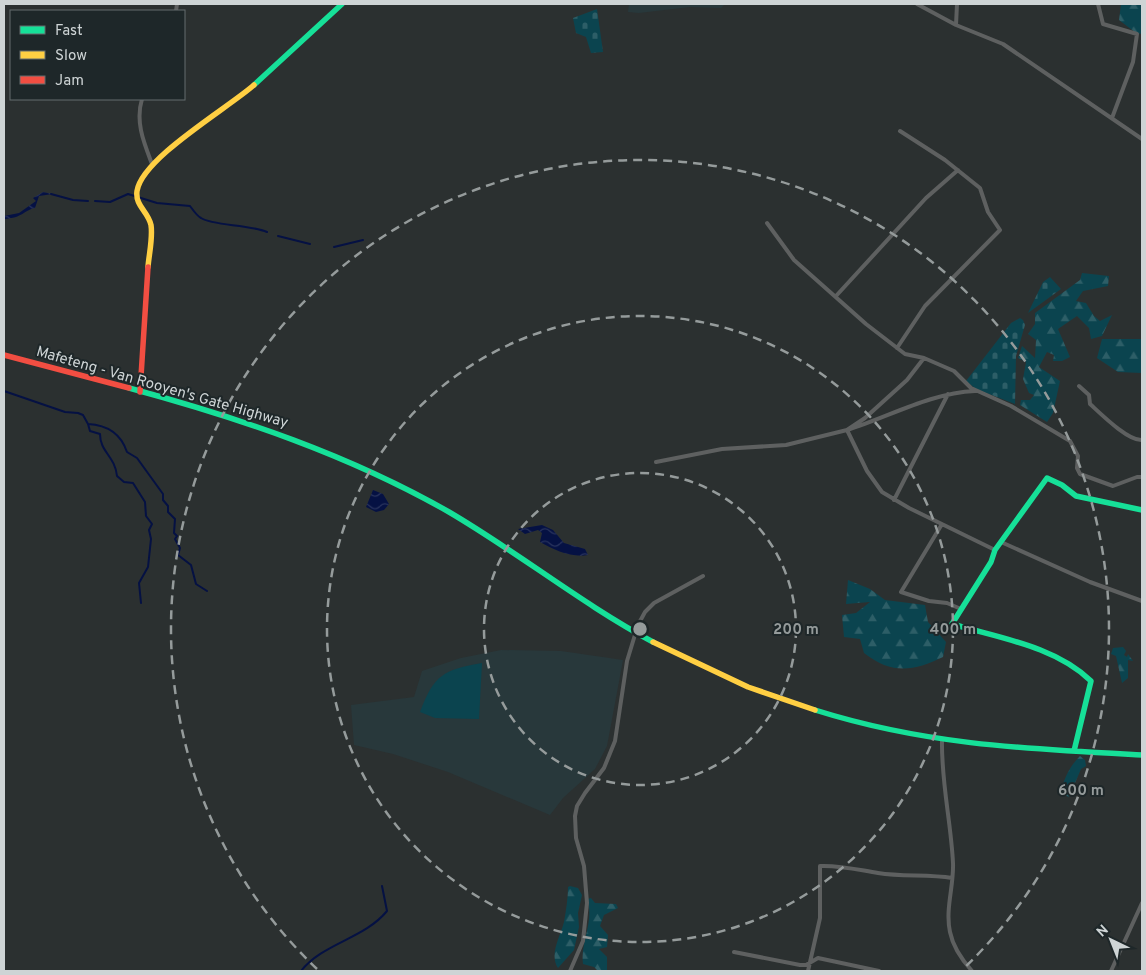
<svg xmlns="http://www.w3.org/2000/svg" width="1146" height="975" font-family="Overpass,sans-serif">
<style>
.built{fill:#28383b}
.forest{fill:url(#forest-firs)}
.cemetery{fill:url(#cemetery-stones)}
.pitch{fill:#0b444f}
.water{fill:url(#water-waves)}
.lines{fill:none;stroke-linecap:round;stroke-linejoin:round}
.stream{stroke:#051143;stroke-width:2}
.street{stroke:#5e6060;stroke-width:4}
.fast{stroke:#16e098;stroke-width:5.5}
.slow{stroke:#ffcf43;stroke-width:5.5}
.jam{stroke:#f24e42;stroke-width:5.5}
.ring{fill:none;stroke:#959b9b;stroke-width:2.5;stroke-dasharray:9 6}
.labels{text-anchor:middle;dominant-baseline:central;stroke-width:4;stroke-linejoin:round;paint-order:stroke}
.street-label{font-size:15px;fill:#ced4d5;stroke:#1e2729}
.centre{fill:#959b9b;stroke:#1e2729;stroke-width:2.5}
.ring-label{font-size:15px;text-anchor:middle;font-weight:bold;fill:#959b9b;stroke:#1e2729;stroke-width:4;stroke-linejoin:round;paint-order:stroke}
</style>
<defs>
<pattern id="forest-firs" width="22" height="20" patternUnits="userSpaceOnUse" patternTransform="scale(1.25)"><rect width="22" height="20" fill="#0b444f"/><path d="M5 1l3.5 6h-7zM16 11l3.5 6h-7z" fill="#2d5e67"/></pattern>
<pattern id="cemetery-stones" width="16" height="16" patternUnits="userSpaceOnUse" patternTransform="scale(1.25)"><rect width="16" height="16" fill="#0b444f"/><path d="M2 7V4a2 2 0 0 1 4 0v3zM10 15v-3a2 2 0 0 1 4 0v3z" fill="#2d5e67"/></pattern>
<pattern id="water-waves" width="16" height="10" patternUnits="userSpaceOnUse" patternTransform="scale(1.25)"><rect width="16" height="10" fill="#051143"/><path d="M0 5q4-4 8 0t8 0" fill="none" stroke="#28335d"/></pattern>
</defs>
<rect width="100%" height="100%" fill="#2b3030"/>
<path class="built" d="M629,4H725L721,8L690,7L639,13L628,12Z
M501,650L561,651L623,660L607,746L595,769L563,798L550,815L448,772L393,754L354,745L351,705L414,697L422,671L461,658Z"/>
<path class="forest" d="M1121,4H1142V34L1136,33L1119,20Z
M1082,273L1109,276L1108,286L1083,291L1076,301L1086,303L1094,316L1100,321L1112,315L1102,336L1091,339L1089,328L1077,316L1058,329L1070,357L1062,361H1053L1054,355L1047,352L1039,367L1060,381L1053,413L1047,422L1020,405L1021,400H1030L1034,395L1029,393L1023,379L1026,362L1018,358L1022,346L1035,358L1036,340L1028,334L1035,324V313L1080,280Z
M1102,339H1142V373L1118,372L1097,358Z
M848,580L870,589L885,600L925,605L928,622L946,642L943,657C914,671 892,675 864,653L860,639L844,637L842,615L856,613L870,602L846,604Z
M1123,647L1126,651L1124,655L1127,657L1128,654L1133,661L1128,660V678L1122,683L1116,656L1111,654L1113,648Z
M1080,756L1085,760L1086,766L1081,769L1069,797L1064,795L1065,791L1061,792C1064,778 1070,766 1080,756Z
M570,886L578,888L582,895L578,913L579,927L574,950L558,968C549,955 560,937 564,922C566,910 568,899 568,887Z
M591,898L595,903L616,904L618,908L604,915L600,926L608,935L607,947L599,949L607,957V971H598L594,967L583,964C580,942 595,921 587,899Z"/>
<path class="cemetery" d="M597,9L603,52L591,53L586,37L576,33L573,18Z
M1050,277L1061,289L1028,313L1043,282Z
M1020,318L1023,320L1025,325L1016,356L1015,404L976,389L966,381L1011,323Z"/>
<path class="pitch" d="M482,663L479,719L435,718L420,712C434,674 444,670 482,663Z"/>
<path class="water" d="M43,192L53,194L39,196L35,208C24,210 23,218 4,219V216L19,213L36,201L33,198Z
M373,490L383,494L389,504L384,510L376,512L366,507Z
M542,525L553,530L564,543L585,549L588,555C572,558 554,550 540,542L542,533L538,530L525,534L518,529Z"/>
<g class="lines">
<path class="stream" d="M51,194L73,200L88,201
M95,201L110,202L128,194L157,203L190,206C193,210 197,216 201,218C213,226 248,224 267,232
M278,236L310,244
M334,247L363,240
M4,391L65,412L78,413L83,415L88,424C107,425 121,434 127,452L137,458L163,494V500L168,506V512L175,519L174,533L177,536L175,539L180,548L178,555L191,565L196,584L207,591
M88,424L90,431L100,434C100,452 115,456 117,476L124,482L133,483L145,502L146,516L152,524L149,530L151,539L148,567L139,583L141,603
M301,971C323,943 364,939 387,911L382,886"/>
<path class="street" d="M917,4L956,25L1003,44L1142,139
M1098,4L1103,24L1137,34L1133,62L1112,118
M176,11L177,4
M956,25L957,4
M142,99C135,122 144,143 152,164
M767,223L794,260L866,324L905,354L924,358L954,371L971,388L1011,406L1070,441L1078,456L1077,468L1080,474L1113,486L1137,477H1142
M836,296L926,198L958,170
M897,348L925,306L1000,230L988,212L980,188L945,160L900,131
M1079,386L1089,395L1090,404C1101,414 1128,441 1142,440
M975,391C930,393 889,417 847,430L867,471L882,492L909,508L995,550
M656,462L722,449L786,445L847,430L865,418L907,380L924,358
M894,500L948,394
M942,524L901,592L929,601L947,603L961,609
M1001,542L1090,582L1142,601
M942,740C941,781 951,822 953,863C954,886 945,909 950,932C953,947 962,960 972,971
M734,952L800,965H806L818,958L879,971
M570,971L583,941L587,903L584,866L576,838L575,816L577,806L585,793L604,768L615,741L627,661L638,625L645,612L654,603L703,576
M808,971L820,918V866C840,865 859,870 878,873C903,877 928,874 952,878
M1111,971L1142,903"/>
<path class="fast" d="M254,85L342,4
M129,388C240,418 349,455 449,512C519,553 582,604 653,642
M815,710C926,745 1027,749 1142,755
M1074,751L1091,681C1055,646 999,638 952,624L991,562L995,550L1047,478L1062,485L1076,496L1142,510"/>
<path class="slow" d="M148,267C149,254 153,238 151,225C148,211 135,206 137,191C142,158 228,108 254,85
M653,642L748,687L815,710"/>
<path class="jam" d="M4,355L129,388
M140,392L148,267"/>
</g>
<g class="ring">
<circle cx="640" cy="629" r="156"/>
<circle cx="640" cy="629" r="313"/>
<path d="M317 969A469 469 0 1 1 963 969"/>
</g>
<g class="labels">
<g class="street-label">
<text transform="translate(162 388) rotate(16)">Mafeteng - Van Rooyen's Gate Highway</text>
</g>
</g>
<circle cx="640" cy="629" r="8" class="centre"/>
<g class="ring-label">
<text x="796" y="634">200 m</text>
<text x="953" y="634">400 m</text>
<text x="1081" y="795">600 m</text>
</g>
<rect width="1146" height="975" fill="none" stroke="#ced4d5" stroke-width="10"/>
<rect x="10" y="10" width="175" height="90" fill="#1e2729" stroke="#646c6e"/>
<rect x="20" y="26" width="25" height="8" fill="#16e098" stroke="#646c6e"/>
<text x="55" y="35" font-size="15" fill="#ced4d5">Fast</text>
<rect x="20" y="51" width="25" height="8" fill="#ffcf43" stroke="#646c6e"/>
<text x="55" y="60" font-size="15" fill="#ced4d5">Slow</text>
<rect x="20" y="76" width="25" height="8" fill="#f24e42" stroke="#646c6e"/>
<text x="55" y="85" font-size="15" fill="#ced4d5">Jam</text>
<g transform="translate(1111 940) rotate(317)" stroke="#1e2729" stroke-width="4" paint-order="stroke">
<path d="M0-4L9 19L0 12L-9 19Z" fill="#ced4d5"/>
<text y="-8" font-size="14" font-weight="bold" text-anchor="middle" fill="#ced4d5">N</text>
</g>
</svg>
